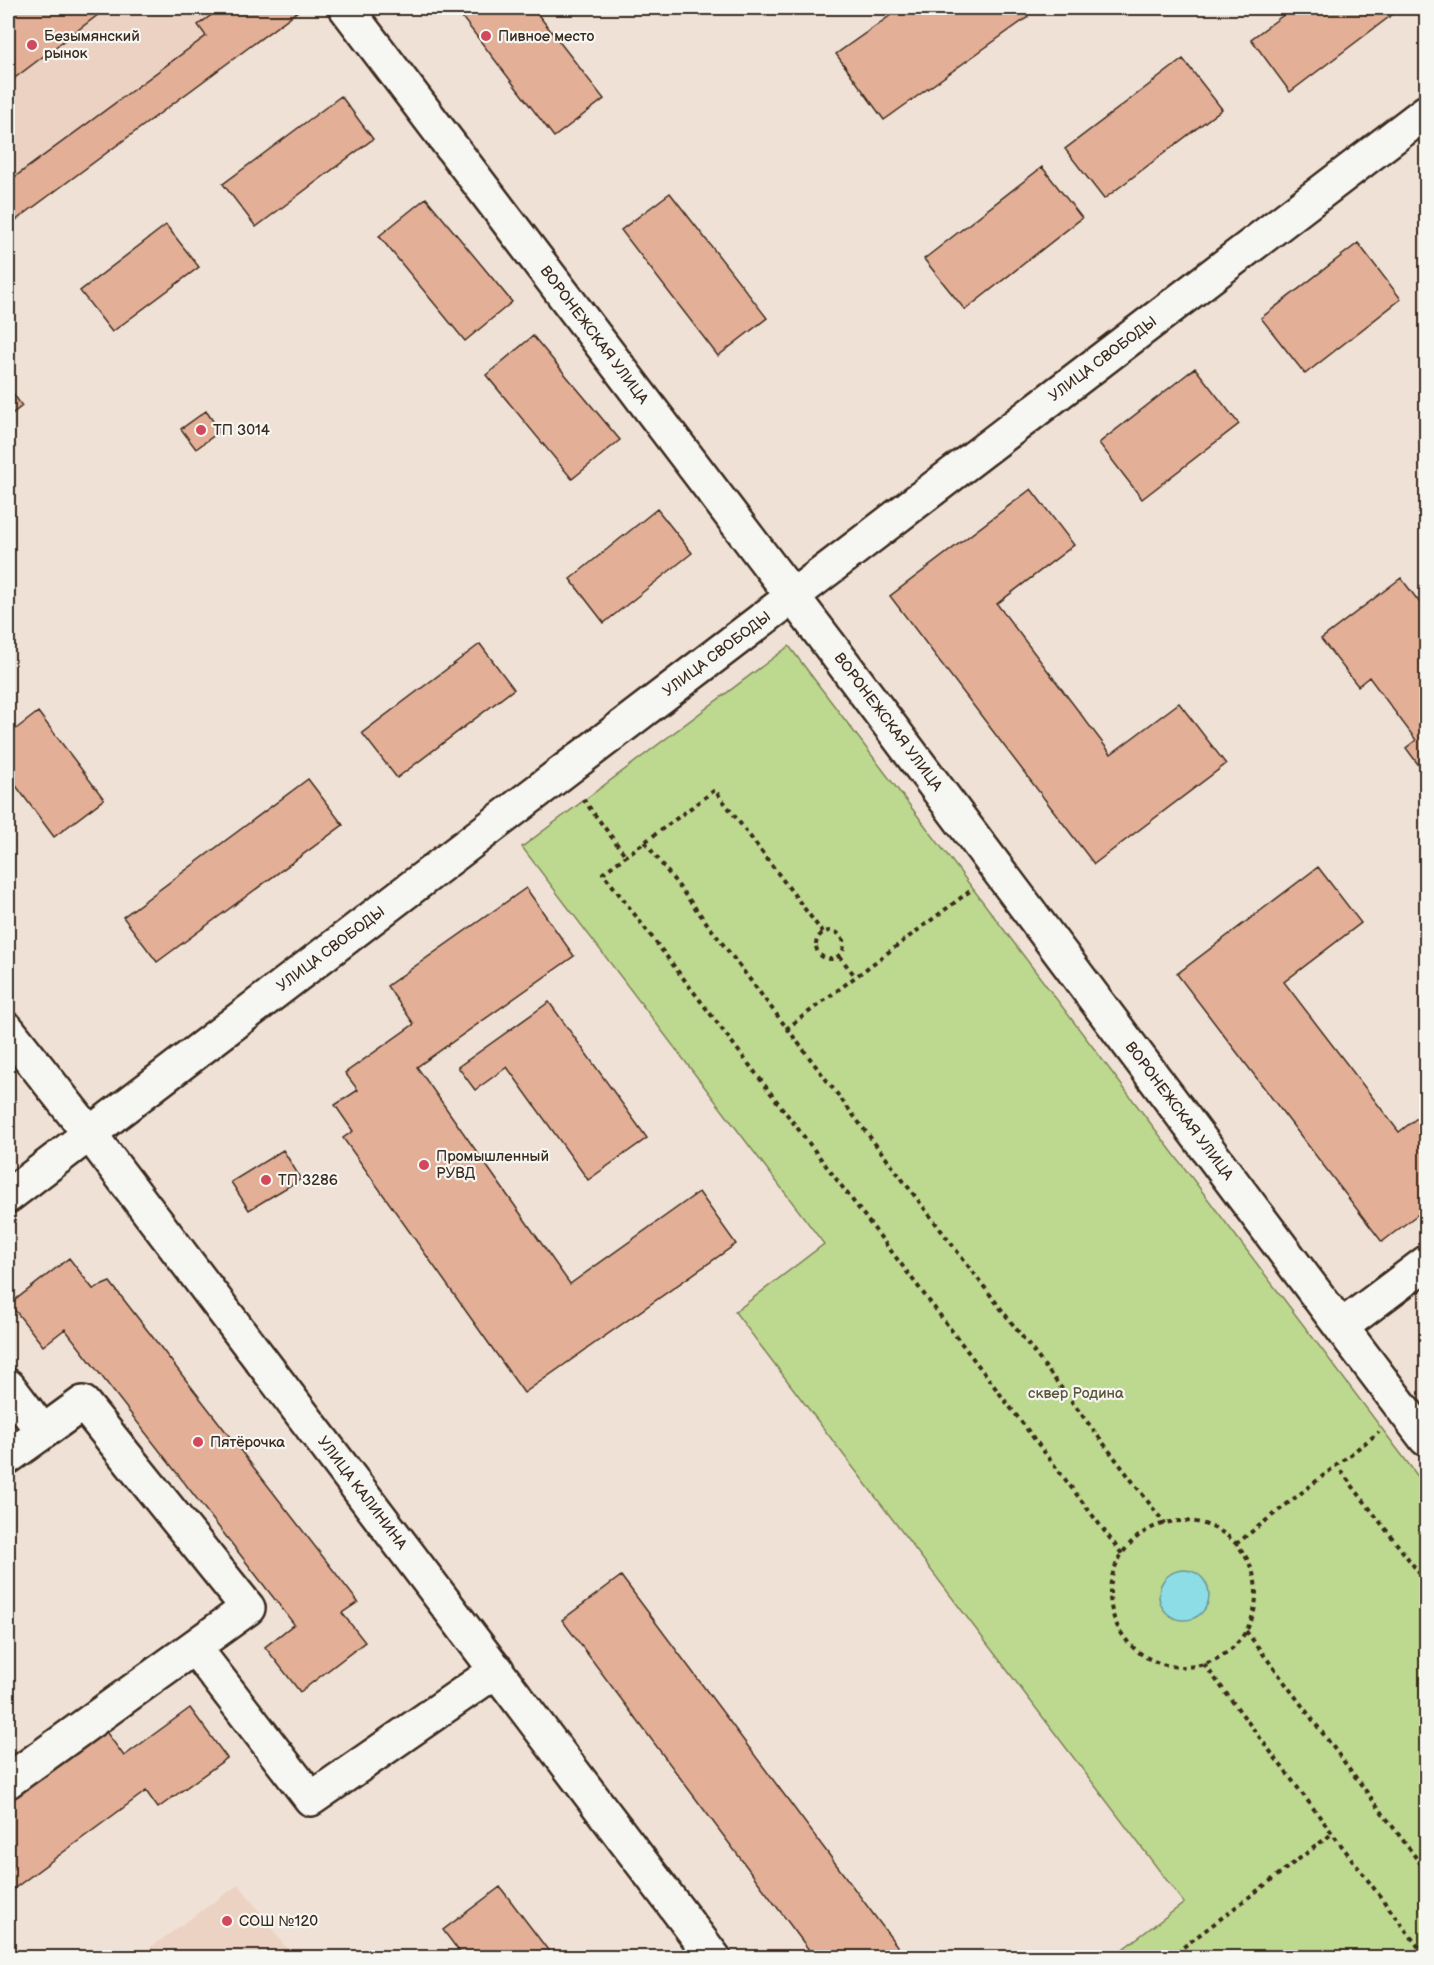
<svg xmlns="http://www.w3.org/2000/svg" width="1434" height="1965" font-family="'Balsamiq Sans',sans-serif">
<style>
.built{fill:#ecd2c3}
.green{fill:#bdd88f;stroke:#7c8156;stroke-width:1.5}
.water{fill:#8cdde6;stroke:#6c9596;stroke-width:1.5}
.building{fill:#e3af96;stroke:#3b2a1e;stroke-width:1.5}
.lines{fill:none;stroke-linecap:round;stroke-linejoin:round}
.minor-casing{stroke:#3b2a1e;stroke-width:38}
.path{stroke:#3b2a1e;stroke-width:4;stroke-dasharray:4.5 4.5;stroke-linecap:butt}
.minor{stroke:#f6f6f2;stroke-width:33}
.poi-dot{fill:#d1495b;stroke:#f6f6f2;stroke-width:2}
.labels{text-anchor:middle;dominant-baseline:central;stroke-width:4.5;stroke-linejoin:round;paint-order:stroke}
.poi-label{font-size:15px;fill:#3b2a1e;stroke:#f6f6f2;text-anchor:start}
.street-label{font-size:15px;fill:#3b2a1e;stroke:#f6f6f2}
.park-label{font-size:15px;fill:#5c563a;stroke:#f6f6f2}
</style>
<rect width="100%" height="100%" fill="#f0e1d6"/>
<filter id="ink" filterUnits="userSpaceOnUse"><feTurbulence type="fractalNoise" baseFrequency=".0167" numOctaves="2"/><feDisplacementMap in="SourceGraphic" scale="12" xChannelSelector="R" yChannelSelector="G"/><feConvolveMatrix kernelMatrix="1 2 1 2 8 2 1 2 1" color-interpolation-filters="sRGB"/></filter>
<g filter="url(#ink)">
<path class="built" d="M8,8H302L8,226Z
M239,1884L293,1957H137Z"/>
<path class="green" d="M789,646L1426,1487V1957H1112L1184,1903L735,1312L824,1244L522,847Z"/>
<path class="water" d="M1159 1595a25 25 0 1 1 50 0a25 25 0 1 1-50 0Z"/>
<path class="building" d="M8,8H107L8,83Z
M221,8H302L8,226V182L206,36L198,25Z
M463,8H533L604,99L554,137L458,12Z
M901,8H1021L1028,17L884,120L836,54Z
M1293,8H1401L1290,92L1251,39Z
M1183,59L1222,109L1104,199L1065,149Z
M341,96L373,139L256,227L223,184Z
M1042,167L1082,218L965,310L924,259Z
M670,193L767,318L718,356L621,230Z
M426,198L512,302L465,341L379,236Z
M166,225L199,267L112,332L80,291Z
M1358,243L1401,299L1305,374L1261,318Z
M533,336L620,440L572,479L486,375Z
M1195,368L1239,424L1142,499L1099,443Z
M8,386L22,406L8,417Z
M206,411L220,431L196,449L181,429Z
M1031,489L1074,545L997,604L1111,754L1179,703L1226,764L1094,864L890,596Z
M657,509L692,553L604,623L570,579Z
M1401,578L1426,611V775L1406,748L1416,740L1369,677L1358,686L1321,639Z
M480,644L514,689L397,778L362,733Z
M38,712L104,799L54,837L8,775V735Z
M308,779L343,825L157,962L123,917Z
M1318,867L1361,923L1284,982L1399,1132L1426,1111V1208L1382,1242L1177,974Z
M526,888L574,956L417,1067L570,1284L699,1192L736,1244L524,1393L343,1138L353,1131L335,1105L358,1090L345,1073L414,1024L387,986Z
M549,1002L647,1138L588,1180L507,1067L475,1090L458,1067Z
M283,1150L301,1179L249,1210L231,1182Z
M69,1258L93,1289L110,1282L358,1602L342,1613L365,1642L300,1692L265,1647L294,1624L65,1329L43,1346L10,1304Z
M621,1576L906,1958H815L562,1620Z
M190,1708L227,1758L158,1808L146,1791L8,1893V1800L104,1729L124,1756Z
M500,1887L554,1958H464L443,1930Z"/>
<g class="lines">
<defs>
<path id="minor" d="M346,8L828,643L1341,1327L1426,1439
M8,1030L89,1133L714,1958
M8,1196L1426,112
M1341,1327L1426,1263
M8,1386L43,1432L8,1457
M194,1647L311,1799L497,1670
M8,1781L248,1608L83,1403L43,1432"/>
</defs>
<use href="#minor" class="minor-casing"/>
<path class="path" d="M583,799L626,856
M645,842L1165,1524
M816 945a14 14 0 1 1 28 0a14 14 0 1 1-28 0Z
M823,933L715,790L603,873L1122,1554
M839,956L856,977
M786,1029L970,891
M1341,1471L1426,1582
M1110 1594a73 73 0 1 1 146 0a73 73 0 1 1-146 0Z
M1236,1544L1379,1432
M1246,1631L1426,1871
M1204,1664L1426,1957
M1169,1958L1333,1833"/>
<use href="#minor" class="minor"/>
</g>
</g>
<g class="poi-dot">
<circle cx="486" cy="36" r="6"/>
<circle cx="32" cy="45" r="6"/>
<circle cx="201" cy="430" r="6"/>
<circle cx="424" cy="1165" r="6"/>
<circle cx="266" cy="1180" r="6"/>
<circle cx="198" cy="1442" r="6"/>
<circle cx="227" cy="1921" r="6"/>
</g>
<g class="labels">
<g class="poi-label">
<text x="44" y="36">Безымянский<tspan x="44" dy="17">рынок</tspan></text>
<text x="498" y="36">Пивное место</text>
<text x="213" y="430">ТП 3014</text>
<text x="436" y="1156">Промышленный<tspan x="436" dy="17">РУВД</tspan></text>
<text x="278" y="1180">ТП 3286</text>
<text x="210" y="1442">Пятёрочка</text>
<text x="239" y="1921">СОШ №120</text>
</g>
<g class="street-label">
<text transform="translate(594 335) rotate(53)">ВОРОНЕЖСКАЯ УЛИЦА</text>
<text transform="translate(1103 359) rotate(-37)">УЛИЦА СВОБОДЫ</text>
<text transform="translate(717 654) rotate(-37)">УЛИЦА СВОБОДЫ</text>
<text transform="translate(888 722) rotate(53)">ВОРОНЕЖСКАЯ УЛИЦА</text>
<text transform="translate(331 949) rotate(-37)">УЛИЦА СВОБОДЫ</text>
<text transform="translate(1179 1111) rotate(53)">ВОРОНЕЖСКАЯ УЛИЦА</text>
<text transform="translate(362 1493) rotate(53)">УЛИЦА КАЛИНИНА</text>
</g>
<g class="park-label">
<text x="1076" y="1393">сквер Родина</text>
</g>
</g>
<rect width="1434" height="1965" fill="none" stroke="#f6f6f2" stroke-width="30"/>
<rect x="15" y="15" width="1404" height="1935" fill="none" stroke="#3b2a1e" stroke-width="2" filter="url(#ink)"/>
</svg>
